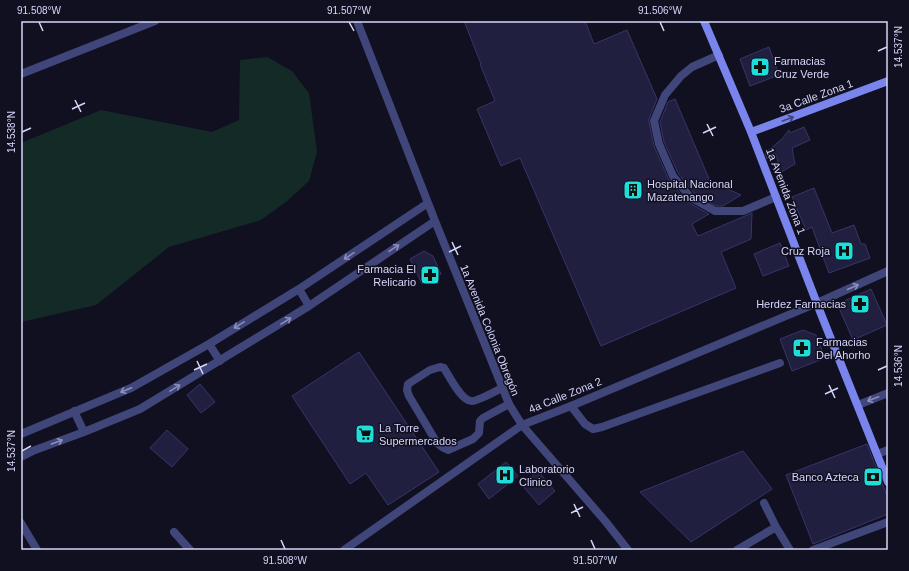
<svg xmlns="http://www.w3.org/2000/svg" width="909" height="571" font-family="Arial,sans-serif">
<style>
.green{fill:#142a26}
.building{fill:#211f3f;stroke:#383468}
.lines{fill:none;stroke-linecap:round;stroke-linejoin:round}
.service{stroke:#41467a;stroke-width:8}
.minor{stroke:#41467a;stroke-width:8}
.secondary{stroke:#7984ed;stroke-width:8}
.oneway{stroke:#40447d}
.oneway2{stroke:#8b8eba}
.ticks{fill:none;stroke:#d5d6f9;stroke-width:1.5}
.labels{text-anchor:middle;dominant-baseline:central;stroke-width:3;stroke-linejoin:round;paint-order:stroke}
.poi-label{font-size:11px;fill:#d5d6f9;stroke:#111021;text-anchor:start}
.street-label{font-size:11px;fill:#d5d6f9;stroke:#111021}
.neatline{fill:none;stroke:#d5d6f9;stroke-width:1.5}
.ticks-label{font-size:10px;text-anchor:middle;fill:#d5d6f9}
</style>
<rect width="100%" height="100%" fill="#111021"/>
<path class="green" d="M267,57L292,71L309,93L317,152L309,181L287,201L261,220L169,247L96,305L21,322V143L101,110L212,132L239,120L240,60Z"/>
<path class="building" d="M464,21H585L594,44L627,30L657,99L649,119V122L654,146L668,178L686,201L709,214L692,224L698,236L752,213L751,239L721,252L736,288L601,346L520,158L501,166L477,109L495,101L480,64H481Z
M769,47L779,75L750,86L740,59Z
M675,99L710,181L741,195L723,206H716L694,193L678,173L664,142L660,122L668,102Z
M804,127L810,140L792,148L795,164L781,172L776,155L767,159L765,153L782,139L789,130L790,133Z
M814,188L832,233L854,225L861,244H865L870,258L829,273L812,227L806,230L792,197Z
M780,243L789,266L763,276L754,254Z
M424,251L433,256L441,274L422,284L410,259Z
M871,289L887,325L853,340L839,308L846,300Z
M803,330L816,335L825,358L792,371L780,339Z
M359,352L439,472L388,505L366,473L350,484L292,396Z
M200,384L215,402L201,413L187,395Z
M167,430L188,449L172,467L150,448Z
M867,444L888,498V514L813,544L786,475Z
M743,451L772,489L691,542L640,492Z
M506,462L518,476L489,499L478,484Z
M538,471L555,491L539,505L522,485Z"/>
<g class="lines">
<path class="service" d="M719,55L692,67L681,76L665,95L654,121L659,144L673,176L690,197L715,211H743L776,197
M502,388C496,391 478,401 472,401C462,402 449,376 444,368L440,367L430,370L408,384L407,390L409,396L437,443L442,447L448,450L473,439L479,433L480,421L483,418L509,404
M858,405L888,393
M571,406L585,424L593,429L602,427L780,363
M877,454L888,450
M764,503L776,527
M174,532L190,550
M737,550L776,527L790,550
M813,550L888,522"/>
<path class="minor" d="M357,21L435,221L509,404L522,425L606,522L628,550
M21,74L155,21
M299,289L309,306
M209,344L220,361
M74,411L84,432
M21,434L131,388L209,344L299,289L428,203
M21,457L35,450L84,432L140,409L309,306L435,221
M21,523L37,550
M344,550L522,425L571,406L817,303L888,271"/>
<path class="secondary" d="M704,21L751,132L821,314L888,482
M751,132L888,81"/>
</g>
<defs><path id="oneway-shaft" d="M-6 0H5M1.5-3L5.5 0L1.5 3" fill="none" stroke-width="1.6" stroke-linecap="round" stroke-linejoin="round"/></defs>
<use class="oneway" href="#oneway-shaft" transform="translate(788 119) rotate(-20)"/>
<g class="oneway2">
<use href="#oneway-shaft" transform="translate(394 248) rotate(-34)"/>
<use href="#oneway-shaft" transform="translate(349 256) rotate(146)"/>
<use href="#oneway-shaft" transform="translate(853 287) rotate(-24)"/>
<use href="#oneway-shaft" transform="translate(286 321) rotate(-32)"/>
<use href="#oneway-shaft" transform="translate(239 325) rotate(149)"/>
<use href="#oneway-shaft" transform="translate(175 388) rotate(-31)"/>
<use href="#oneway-shaft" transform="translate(126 390) rotate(157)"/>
<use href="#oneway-shaft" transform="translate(873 399) rotate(159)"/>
<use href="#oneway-shaft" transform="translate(57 442) rotate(-20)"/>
</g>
<path class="ticks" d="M39,22L43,31M349,22L354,31M660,22L664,31M878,51L887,47M75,100L81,112M72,109L85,103M707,124L713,136M22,132L31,128M703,133L716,127M452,242L458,255M449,252L461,246M197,361L203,374M194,370L207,364M878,370L887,366M829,385L835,398M825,394L838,388M22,451L31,446M574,504L580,517M571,513L583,507M281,540L285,549M591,540L595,549"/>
<defs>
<symbol id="pharmacy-square" viewBox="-11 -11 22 22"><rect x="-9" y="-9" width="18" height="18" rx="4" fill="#1dded9" stroke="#111021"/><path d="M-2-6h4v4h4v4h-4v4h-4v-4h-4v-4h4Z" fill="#111"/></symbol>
<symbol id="building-square" viewBox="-11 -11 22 22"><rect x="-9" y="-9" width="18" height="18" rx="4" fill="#1dded9" stroke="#111021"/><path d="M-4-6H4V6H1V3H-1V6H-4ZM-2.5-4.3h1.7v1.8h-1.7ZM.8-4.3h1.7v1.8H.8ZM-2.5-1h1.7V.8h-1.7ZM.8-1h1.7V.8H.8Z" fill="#111"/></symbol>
<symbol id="hospital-square" viewBox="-11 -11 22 22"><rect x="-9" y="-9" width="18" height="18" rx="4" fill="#1dded9" stroke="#111021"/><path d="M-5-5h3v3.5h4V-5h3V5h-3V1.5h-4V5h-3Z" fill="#111"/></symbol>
<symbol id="supermarket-square" viewBox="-11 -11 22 22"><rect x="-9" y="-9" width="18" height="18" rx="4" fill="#1dded9" stroke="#111021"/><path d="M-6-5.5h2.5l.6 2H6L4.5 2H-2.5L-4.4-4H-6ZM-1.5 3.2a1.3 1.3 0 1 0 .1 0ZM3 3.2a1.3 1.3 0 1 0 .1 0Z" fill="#111"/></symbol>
<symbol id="bank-square" viewBox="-11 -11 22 22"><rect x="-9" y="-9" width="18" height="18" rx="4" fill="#1dded9" stroke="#111021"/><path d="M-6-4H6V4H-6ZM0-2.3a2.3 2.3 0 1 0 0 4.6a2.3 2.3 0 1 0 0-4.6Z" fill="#111"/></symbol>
</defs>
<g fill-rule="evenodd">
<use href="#pharmacy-square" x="749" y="56" width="22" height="22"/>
<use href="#building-square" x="622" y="179" width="22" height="22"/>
<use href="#hospital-square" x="833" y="240" width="22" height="22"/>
<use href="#pharmacy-square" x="419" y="264" width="22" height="22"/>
<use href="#pharmacy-square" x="849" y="293" width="22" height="22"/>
<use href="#pharmacy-square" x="791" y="337" width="22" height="22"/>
<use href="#supermarket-square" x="354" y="423" width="22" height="22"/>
<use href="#hospital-square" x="494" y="464" width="22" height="22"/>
<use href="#bank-square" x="862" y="466" width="22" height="22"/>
</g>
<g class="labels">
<g class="poi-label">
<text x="774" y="61">Farmacias<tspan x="774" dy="13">Cruz Verde</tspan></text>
<text x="647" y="184">Hospital Nacional<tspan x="647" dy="13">Mazatenango</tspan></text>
<text x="830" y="251" text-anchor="end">Cruz Roja</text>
<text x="416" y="269" text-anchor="end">Farmacia El<tspan x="416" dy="13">Relicario</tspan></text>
<text x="846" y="304" text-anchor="end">Herdez Farmacias</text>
<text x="816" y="342">Farmacias<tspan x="816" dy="13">Del Ahorho</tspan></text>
<text x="379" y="428">La Torre<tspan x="379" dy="13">Supermercados</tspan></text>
<text x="519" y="469">Laboratorio<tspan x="519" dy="13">Clinico</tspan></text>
<text x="859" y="477" text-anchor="end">Banco Azteca</text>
</g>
<g class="street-label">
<text transform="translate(816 96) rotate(-20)">3a Calle Zona 1</text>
<text transform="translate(786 191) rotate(69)">1a Avenida Zona 1</text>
<text transform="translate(490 330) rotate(68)">1a Avenida Colonia Obregón</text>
<text transform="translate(565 395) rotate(-22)">4a Calle Zona 2</text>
</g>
</g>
<rect width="909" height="571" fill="none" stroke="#111021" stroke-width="44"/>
<rect x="22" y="22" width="865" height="527" class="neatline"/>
<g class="ticks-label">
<text x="39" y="14">91.508°W</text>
<text x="349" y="14">91.507°W</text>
<text x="660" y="14">91.506°W</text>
<text transform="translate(898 47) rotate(-90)" y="4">14.537°N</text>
<text transform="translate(11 132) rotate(-90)" y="4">14.538°N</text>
<text transform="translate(898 366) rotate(-90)" y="4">14.536°N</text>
<text transform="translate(11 451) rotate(-90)" y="4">14.537°N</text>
<text x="285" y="564">91.508°W</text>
<text x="595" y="564">91.507°W</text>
</g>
</svg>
